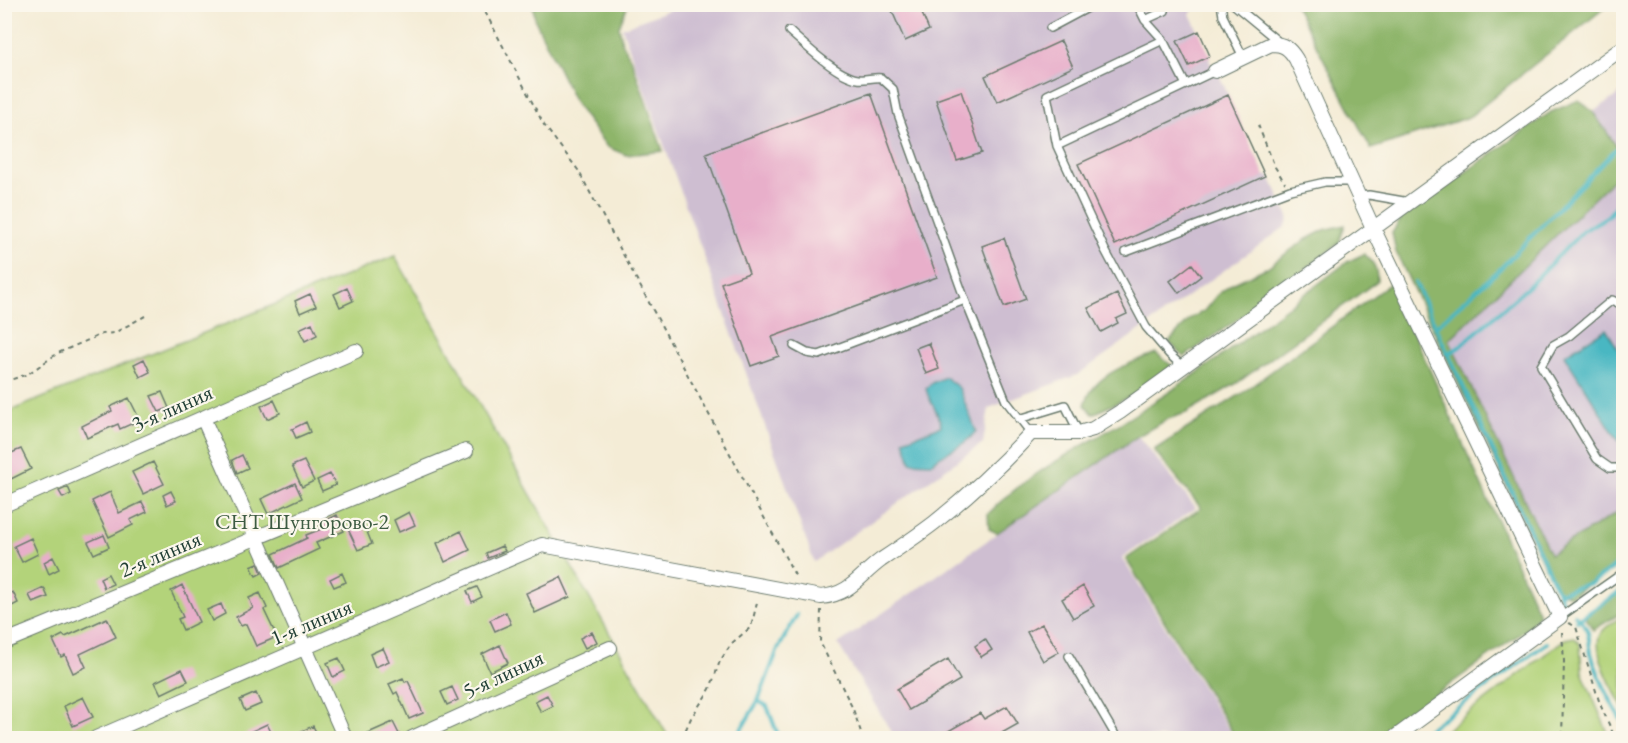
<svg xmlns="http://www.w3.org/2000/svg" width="1628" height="743" font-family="'EB Garamond',serif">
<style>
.industrial{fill:#cebed1}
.green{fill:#b3d37a;stroke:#698857;stroke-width:1.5}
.forest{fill:#8eb56a;stroke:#56794f;stroke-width:1.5}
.water{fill:#49b7c2;stroke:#347a7b;stroke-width:1.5}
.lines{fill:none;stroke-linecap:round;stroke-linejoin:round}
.stream{stroke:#49b7c2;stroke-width:4}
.building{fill:#e8afca}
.lane-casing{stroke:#6a7a6d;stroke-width:10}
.street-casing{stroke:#6a7a6d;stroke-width:16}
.path{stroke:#6a7a6d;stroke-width:2;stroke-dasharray:4.5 4.5;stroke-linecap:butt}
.lane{stroke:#fff;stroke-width:7}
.street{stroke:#fff;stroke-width:14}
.labels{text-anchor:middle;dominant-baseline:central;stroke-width:4.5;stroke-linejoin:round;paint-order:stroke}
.street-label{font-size:22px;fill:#1f3d34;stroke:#fbf7ec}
.park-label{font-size:22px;fill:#3d5b42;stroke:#fbf7ec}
</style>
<rect width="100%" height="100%" fill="#fbf7ec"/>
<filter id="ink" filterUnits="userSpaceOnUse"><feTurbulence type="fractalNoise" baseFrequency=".0167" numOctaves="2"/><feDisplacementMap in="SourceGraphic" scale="12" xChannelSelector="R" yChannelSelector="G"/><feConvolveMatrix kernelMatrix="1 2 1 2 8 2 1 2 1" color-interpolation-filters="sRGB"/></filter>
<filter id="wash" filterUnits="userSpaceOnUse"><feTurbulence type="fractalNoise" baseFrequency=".008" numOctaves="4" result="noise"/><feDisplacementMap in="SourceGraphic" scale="24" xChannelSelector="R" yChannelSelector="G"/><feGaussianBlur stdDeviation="1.35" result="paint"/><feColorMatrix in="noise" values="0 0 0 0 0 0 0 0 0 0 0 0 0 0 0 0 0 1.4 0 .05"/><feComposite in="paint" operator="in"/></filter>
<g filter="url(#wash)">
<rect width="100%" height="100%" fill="#f4ecd6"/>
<path class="industrial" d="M684,4L1195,5L1196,7L1190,14L1210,56L1209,60L1215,71L1219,75L1265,176H1270L1289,219L1285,227L1077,375L989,408L983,443L814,562L622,28Z
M1623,91V156L1593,112Z
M1623,170V509L1550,555L1449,340Z
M1138,436L1196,508L1122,558L1234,738H895L838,644Z"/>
<path class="green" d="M395,256L669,738H5V413Z
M1623,616V708C1615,693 1590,649 1601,633C1606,625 1616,621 1623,616Z
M1574,637L1580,644L1582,672L1610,738H1436L1565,639Z"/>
<path class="forest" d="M533,5H628L619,26L622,43L632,61L663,151L626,155L607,147L576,105L535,20Z
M1295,5H1608L1469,117L1371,149Z
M1579,100L1593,112L1623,156V170L1449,340L1550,554L1623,509V563L1571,596L1558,591L1542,561L1396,252L1392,233L1403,216L1551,112Z
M1345,225L1339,243L1265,300L1184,357L1169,342L1191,318L1204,311L1217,295L1232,284L1266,268L1305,240L1324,230Z
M1364,254C1374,262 1377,268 1377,281L1237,383L1186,413L1168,419L1138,436L997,533L989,529L988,514C1031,469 1092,443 1143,409C1214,364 1280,313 1347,262Z
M1391,283L1539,614L1527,629L1375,738H1236L1126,559L1201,508L1154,450L1241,394Z
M1156,353L1172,366L1135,394L1093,414L1085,405C1092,375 1130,363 1156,353Z
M1623,590V612L1593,630L1585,616Z"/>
<path class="water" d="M1606,329L1623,357L1624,441L1620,443L1564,355Z
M945,377L959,388L976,431C965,447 945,451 931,463L911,462L904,440L941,426C940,412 928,402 926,388L932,383Z"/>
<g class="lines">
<path class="stream" d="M1415,282L1564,605
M1435,327L1498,271L1616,149
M1447,354L1458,348L1527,288L1583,231L1608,216L1624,196
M1558,593L1591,583L1624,560
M1575,615C1580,619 1584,623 1587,630C1590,638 1589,648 1592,657C1600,681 1611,703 1624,725
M1577,621L1624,589
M758,701L767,706L779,738
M736,738L758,701L778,649L797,615
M1416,738L1547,643"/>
</g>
<g id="blocks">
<path class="building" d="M889,4H918L929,30L905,41Z
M1199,31L1210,56L1189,66L1177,41Z
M1061,41L1073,67L997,102L985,76Z
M961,91L982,153L957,161L936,100Z
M871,93L937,277L772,337L779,356L751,366L721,283L749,273L706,153Z
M1228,95L1265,176L1115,245L1078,164Z
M1004,238L1026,299L1004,307L982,246Z
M1192,264L1201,276L1179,293L1170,281Z
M347,288L353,301L340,307L334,294Z
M310,294L316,306L300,313L295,301Z
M1117,294L1127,314L1116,319L1118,323L1101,332L1088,308Z
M312,323L317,335L305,341L299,329Z
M929,343L939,369L926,374L916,348Z
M144,359L150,372L140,377L134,364Z
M162,392L169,408L159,412L151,396Z
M129,398L140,420L120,429L118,424L87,438L82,426L112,411L110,407Z
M274,400L280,413L267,419L261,406Z
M306,422L310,432L296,438L292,429Z
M21,449L31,469L9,480L4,471V456Z
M242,455L248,468L237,473L232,460Z
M304,461L314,481L302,487L292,466Z
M153,462L164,484L143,494L132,472Z
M330,474L336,485L322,491L317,480Z
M295,483L302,498L268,514L261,499Z
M68,487L71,494L63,498L59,491Z
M171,491L176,501L167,505L163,495Z
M110,492L119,513L142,502L147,512L130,520L133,525L109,537L92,501Z
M409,512L415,525L399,532L394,520Z
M337,515L344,531L316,543L319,549L279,568L273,554L307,538L306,535L321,529L319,524Z
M363,522L372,544L358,550L348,529Z
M461,531L470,550L445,562L437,543Z
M104,535L109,547L94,554L88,542Z
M31,538L38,554L22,562L14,546Z
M502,546L505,551L488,558L486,553Z
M53,557L59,569L49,574L44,562Z
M258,563L262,573L256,576L251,566Z
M342,573L346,582L334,587L330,579Z
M108,574L113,584L104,588L100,578Z
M561,577L570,597L535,613L526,593Z
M182,585L199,622L183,630L178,619L183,617L171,591Z
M1083,586L1094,606L1073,618L1062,599Z
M477,587L482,597L472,602L467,591Z
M44,588L48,597L33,603L29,595Z
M13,592L18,603L4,610V596Z
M260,593L267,608L264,610L277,637L256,646L246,624L241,626L236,617L253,608L249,598Z
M221,604L225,614L212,621L207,610Z
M506,612L511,624L495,631L490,620Z
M107,618L116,637L80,654L86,667L73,673L65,655L61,657L53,640L63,635L65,637Z
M1042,624L1059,652L1043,661L1027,632Z
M592,632L597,642L585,648L580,638Z
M985,639L992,650L981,657L975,646Z
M500,645L508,663L490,672L482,654Z
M383,648L389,661L375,667L370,654Z
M339,658L345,671L333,677L327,663Z
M948,659L960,680L909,710L897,689Z
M182,669L188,681L161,694L155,682Z
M403,678L405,682L408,681L423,713L409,719L397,692L394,694L389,684Z
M452,687L458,700L447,705L441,692Z
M256,693L261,704L245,711L240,700Z
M547,695L553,706L541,712L535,701Z
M83,697L93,717L73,726L64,706Z
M1007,706L1018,724L993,738H936L980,713L984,719Z
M393,722L401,738H357Z
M267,724L274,738H237Z
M313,726L317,734L308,738H286Z"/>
</g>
</g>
<g filter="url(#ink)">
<use href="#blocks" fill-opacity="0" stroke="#6a7a6d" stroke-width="1.5"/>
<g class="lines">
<defs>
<path id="lane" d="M1137,4L1145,20L1163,40L1186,85
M1221,4L1223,16L1243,57
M1233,4L1279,42
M1145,20L1165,11L1166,4
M1050,28L1095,4
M789,31C805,45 837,76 858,79C865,80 874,77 881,78L893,89L898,114L965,300L1006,401L1031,433
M1163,40L1047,95L1057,146L1105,250L1146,327L1169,354L1183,367
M1057,146L1215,71
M1359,196L1369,195L1409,202
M1126,252L1290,190L1325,182H1353
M1624,306L1612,300L1569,336L1553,345L1541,366L1597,459L1610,468H1624
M794,346L807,353L819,355L965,300
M1019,419L1065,405L1079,433
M1560,617L1624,572
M1069,656L1117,738"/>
<path id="street" d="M1215,71L1271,44C1284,44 1289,48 1296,59L1373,228L1560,617L1394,738
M203,418L345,738
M4,505L356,351
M4,642L466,451
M96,738L542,545L821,597C851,594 859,576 881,560C899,548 917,536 934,523C968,496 1001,465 1031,433H1079L1093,429L1120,412L1624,47
M412,738L610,648"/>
</defs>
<use href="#lane" class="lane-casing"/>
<use href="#street" class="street-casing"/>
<path class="path" d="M481,4L544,125L578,170L797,579
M1258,125L1275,167L1285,183
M4,382L28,374L58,353L102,334L114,333L145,316
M821,610L820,642L853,709L863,738
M1569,623L1576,627L1600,704L1615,738
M1562,632L1564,661L1562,738
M682,738L691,718L710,689L720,661L732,643L751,627L758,599"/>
<use href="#lane" class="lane"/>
<use href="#street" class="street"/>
</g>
</g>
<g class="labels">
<g class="street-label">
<text transform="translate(172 408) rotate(-24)">3-я линия</text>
<text transform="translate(160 554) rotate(-23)">2-я линия</text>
<text transform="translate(311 622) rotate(-23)">1-я линия</text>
<text transform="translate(503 674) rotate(-25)">5-я линия</text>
</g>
<g class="park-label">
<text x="302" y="521">СНТ Шунгорово-2</text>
</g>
</g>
<rect width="1628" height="743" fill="none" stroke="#fbf7ec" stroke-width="24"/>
</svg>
